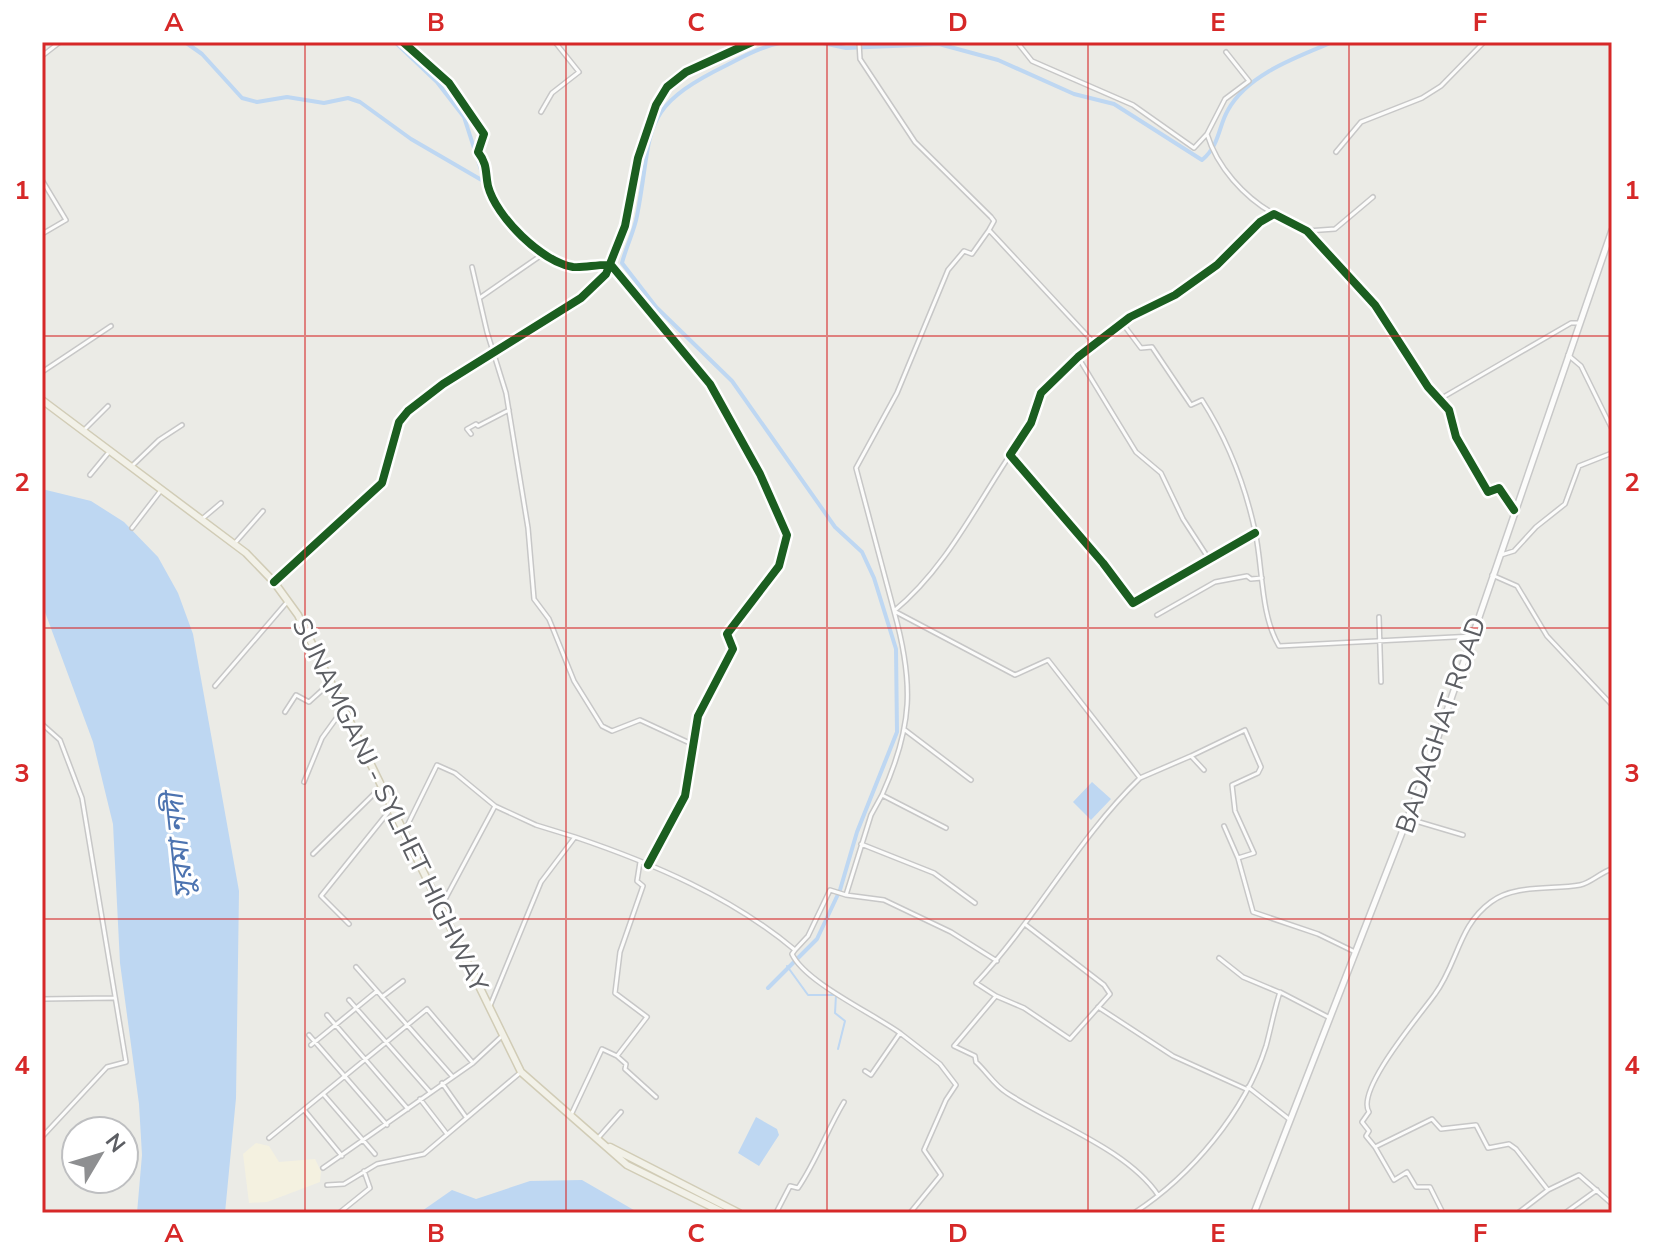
<svg xmlns="http://www.w3.org/2000/svg" width="1654" height="1255" font-family="'Nunito Sans','Noto Sans Bengali',sans-serif">
<style>
.commercial{fill:#f4f1e0}
.water{fill:#bed7f2}
.lines{fill:none;stroke-linecap:round;stroke-linejoin:round}
.stream{stroke:#bed7f2;stroke-width:2}
.canal{stroke:#bed7f2;stroke-width:4}
.street-casing{stroke:#c7c7c7;stroke-width:6}
.secondary-casing{stroke:#c8c8c8;stroke-width:8}
.primary-casing{stroke:#d1ccb6;stroke-width:9}
.street{stroke:#fcfcfb;stroke-width:3}
.secondary{stroke:#fcfcfb;stroke-width:5}
.primary{stroke:#f2f1e8;stroke-width:6}
.cycleway-casing{stroke:#fff;stroke-width:13}
.cycleway{stroke:#1b5e20;stroke-width:8}
.grid{fill:none;stroke:#d62828;stroke-width:2;stroke-opacity:0.55}
.labels{text-anchor:middle;dominant-baseline:central;stroke-width:6;stroke-linejoin:round;paint-order:stroke}
.street-label{font-size:26px;fill:#5c5e63;stroke:#fff}
.water-label{font-size:28px;font-style:italic;fill:#4c73b0;stroke:#fff}
.neatline{fill:none;stroke:#d62828;stroke-width:3}
.grid-label{font-size:26px;text-anchor:middle;font-weight:bold;fill:#d62828}
</style>
<rect width="100%" height="100%" fill="#ebebe6"/>
<path class="commercial" d="M256,1143L269,1146L279,1162L315,1159L321,1171L320,1182L267,1202L249,1203L243,1154Z"/>
<path class="water" d="M42,489L91,501L124,522L158,557L178,593L193,634L239,891L236,1098L225,1213H137L142,1155L139,1104L120,963L113,824L93,742L42,604Z
M1092,782L1111,799L1091,820L1073,802Z
M756,1117L777,1129L779,1135L759,1166L738,1153Z
M582,1180L639,1213H419L452,1190L476,1199L530,1181Z"/>
<g class="lines">
<path class="stream" d="M787,966L808,995H836L835,1013L845,1021L838,1049"/>
<path class="canal" d="M185,42L202,54L242,98L257,102L287,97L324,103L348,98L360,102L411,139L485,182L464,117L437,82L395,42
M818,42L846,48L939,44L998,60L1074,94L1114,104L1202,160C1220,145 1218,127 1228,110C1248,74 1297,57 1333,42
M768,988L817,939L840,890L857,832L897,732L896,649L874,578L862,552L835,527L732,381L656,307L622,263C626,247 634,232 637,216C654,128 637,109 727,65C746,55 763,46 784,42"/>
<defs>
<path id="street" d="M403,42L449,83L484,134L478,152C488,165 485,172 488,186C496,217 542,262 573,267C585,268 598,264 611,265L710,384L760,474L787,535L779,566L727,634L733,649L698,716L685,796L648,865
M859,42L860,59L915,142L991,217L994,221L989,230L1095,344
M861,42H882
M1017,42L1032,61L1133,105L1194,148L1207,134
M1226,52L1249,81L1225,99L1207,134C1217,167 1244,197 1274,214
M42,56L60,42
M541,112L552,93L579,72L555,42
M1336,152L1361,122L1422,98L1441,86L1484,42
M42,180L66,220L42,234
M989,230L972,254L964,251L948,270L897,393L856,468L894,611C945,569 974,509 1010,455
M1307,231L1335,229L1373,197
M472,267L487,332L506,393L528,528L534,599L549,619L574,681L602,726L612,731L640,720L694,745
M481,297L543,254
M1123,324L1141,348L1152,347L1191,405L1202,400C1227,439 1245,485 1255,531C1263,567 1260,614 1279,646L1474,636
M1568,355L1581,366L1612,429
M1078,357L1136,452L1161,473L1183,519L1209,559
M42,372L111,326
M1440,399L1571,323H1579
M84,430L108,406
M471,434L467,429L476,424L478,426L509,410
M133,465L159,440L182,425
M90,475L109,452
M202,519L221,503
M132,528L162,489
M1255,533L1133,603L1103,563L1010,455L1031,423L1041,393L1078,357L1130,317L1175,295L1217,265L1260,222L1274,214L1307,231L1375,305L1428,387L1449,410L1456,437L1488,492L1499,488L1514,510
M234,544L263,511
M1501,555L1514,551L1536,527L1565,504L1579,466L1612,453
M1492,575L1517,586L1547,636L1612,705
M274,582L382,483L399,422L408,411L443,384L581,298L606,274L625,226L638,158L656,105L667,87L686,72L752,42
M1157,615L1215,582L1247,576L1251,579L1262,578
M1379,617L1381,682
M215,686L288,601
M285,712L296,695L309,702L330,683
M42,724L60,740L82,798L126,1062L107,1067L42,1137
M905,730L971,780
M1191,756L1245,730L1261,767L1258,773L1232,785L1235,811L1254,853L1238,858
M1140,778C1077,839 1036,919 976,983L996,996L954,1046L975,1056L976,1062C987,1072 994,1085 1007,1093C1052,1123 1127,1149 1158,1195
M304,782L322,738L343,709
M882,795C913,726 914,683 894,611L1015,675L1048,660L1140,778L1191,756L1204,770
M1409,819L1463,835
M1224,826L1238,858L1253,912L1318,934L1353,951
M405,830L437,765L455,773L495,806
M861,844L934,873L975,903
M313,854L382,786
M846,895L884,900L951,932L997,961
M442,905L495,806L536,825L575,837
M349,924L321,896L390,810
M795,950L792,954C805,982 872,1013 900,1033L871,1075L865,1071
M1219,958L1243,977L1281,993
M356,967L452,1076
M996,996L1024,1008L1070,1039L1110,994L1104,985L1026,925
M382,997L403,981
M42,999L114,998
M349,1000L430,1092
M490,1006L541,882L575,837C652,863 732,897 795,950L808,936L830,890L846,895L871,815L882,795L946,828
M1098,1007L1173,1056L1246,1089
M327,1015L408,1109
M900,1033L940,1064L956,1085L946,1100L924,1150L941,1175L910,1213
M309,1035L387,1125
M311,1045L377,991
M617,1056L626,1064L625,1069L656,1097
M442,1083L466,1117
M1248,1087L1289,1119
M324,1095L375,1154
M420,1099L447,1134
M305,1111L342,1156
M571,1115L602,1049L617,1056L647,1017L615,993L620,952L643,886L637,881L640,862
M599,1137L621,1112
M269,1138L427,1009L473,1063
M1375,1147L1366,1136L1369,1131L1362,1122L1369,1112C1355,1090 1421,1014 1435,994C1458,963 1458,926 1491,902C1515,884 1552,890 1580,885C1591,883 1601,872 1612,869
M323,1168L473,1063L502,1036
M327,1185L344,1184L377,1164L424,1154L521,1072
M339,1213L370,1188L364,1171
M776,1213L790,1186L798,1188C817,1160 827,1130 844,1102
M1134,1213C1191,1176 1245,1112 1266,1046C1271,1028 1274,1010 1280,992L1330,1018
M1443,1213L1430,1187H1416L1407,1172L1394,1180L1375,1147L1432,1119L1441,1129L1476,1125L1488,1148L1509,1144L1516,1149L1548,1190L1579,1175L1612,1204
M1518,1213L1548,1190
M1565,1213L1597,1190"/>
<path id="secondary" d="M1254,1213L1429,763L1612,230"/>
<path id="primary" d="M42,400L246,553L274,582L298,615L521,1072L627,1165L724,1213
M610,1147L739,1213"/>
</defs>
<use href="#street" class="street-casing"/>
<use href="#secondary" class="secondary-casing"/>
<use href="#primary" class="primary-casing"/>
<use href="#street" class="street"/>
<use href="#secondary" class="secondary"/>
<use href="#primary" class="primary"/>
<defs>
<path id="cycleway" d="M403,42L449,83L484,134L478,152C488,165 485,172 488,186C496,217 542,262 573,267C585,268 598,264 611,265L710,384L760,474L787,535L779,566L727,634L733,649L698,716L685,796L648,865
M1255,533L1133,603L1103,563L1010,455L1031,423L1041,393L1078,357L1130,317L1175,295L1217,265L1260,222L1274,214L1307,231L1375,305L1428,387L1449,410L1456,437L1488,492L1499,488L1514,510
M274,582L382,483L399,422L408,411L443,384L581,298L606,274L625,226L638,158L656,105L667,87L686,72L752,42"/>
</defs>
<use href="#cycleway" class="cycleway-casing"/>
<use href="#cycleway" class="cycleway"/>
</g>
<path class="grid" d="M305,42V1213M566,42V1213M827,42V1213M1088,42V1213M1349,42V1213M42,336H1612M42,628H1612M42,919H1612"/>
<g class="labels">
<g class="street-label">
<text transform="translate(1441 725) rotate(-71)">BADAGHAT ROAD</text>
<text transform="translate(390 805) rotate(64)">SUNAMGANJ - SYLHET HIGHWAY</text>
</g>
<g class="water-label">
<text transform="translate(179 846) rotate(-96)">সুরমা নদী</text>
</g>
</g>
<rect width="1654" height="1255" fill="none" stroke="#ffffff" stroke-width="88"/>
<g transform="translate(100 1155) rotate(52)"><circle r="38" fill="#ffffff" stroke="#bebfc1" stroke-width="2"/>
<path d="M0-6L14 30L0 20L-14 30Z" fill="#8e8f91"/>
<text y="-12" font-size="22" font-weight="bold" text-anchor="middle" fill="#5c5e63">N</text>
</g>
<rect x="44" y="44" width="1566" height="1167" class="neatline"/>
<g class="grid-label">
<text x="174" y="31">A</text>
<text x="436" y="31">B</text>
<text x="696" y="31">C</text>
<text x="958" y="31">D</text>
<text x="1218" y="31">E</text>
<text x="1480" y="31">F</text>
<text x="22" y="199">1</text>
<text x="1632" y="199">1</text>
<text x="22" y="491">2</text>
<text x="1632" y="491">2</text>
<text x="22" y="782">3</text>
<text x="1632" y="782">3</text>
<text x="22" y="1074">4</text>
<text x="1632" y="1074">4</text>
<text x="174" y="1242">A</text>
<text x="436" y="1242">B</text>
<text x="696" y="1242">C</text>
<text x="958" y="1242">D</text>
<text x="1218" y="1242">E</text>
<text x="1480" y="1242">F</text>
</g>
</svg>
